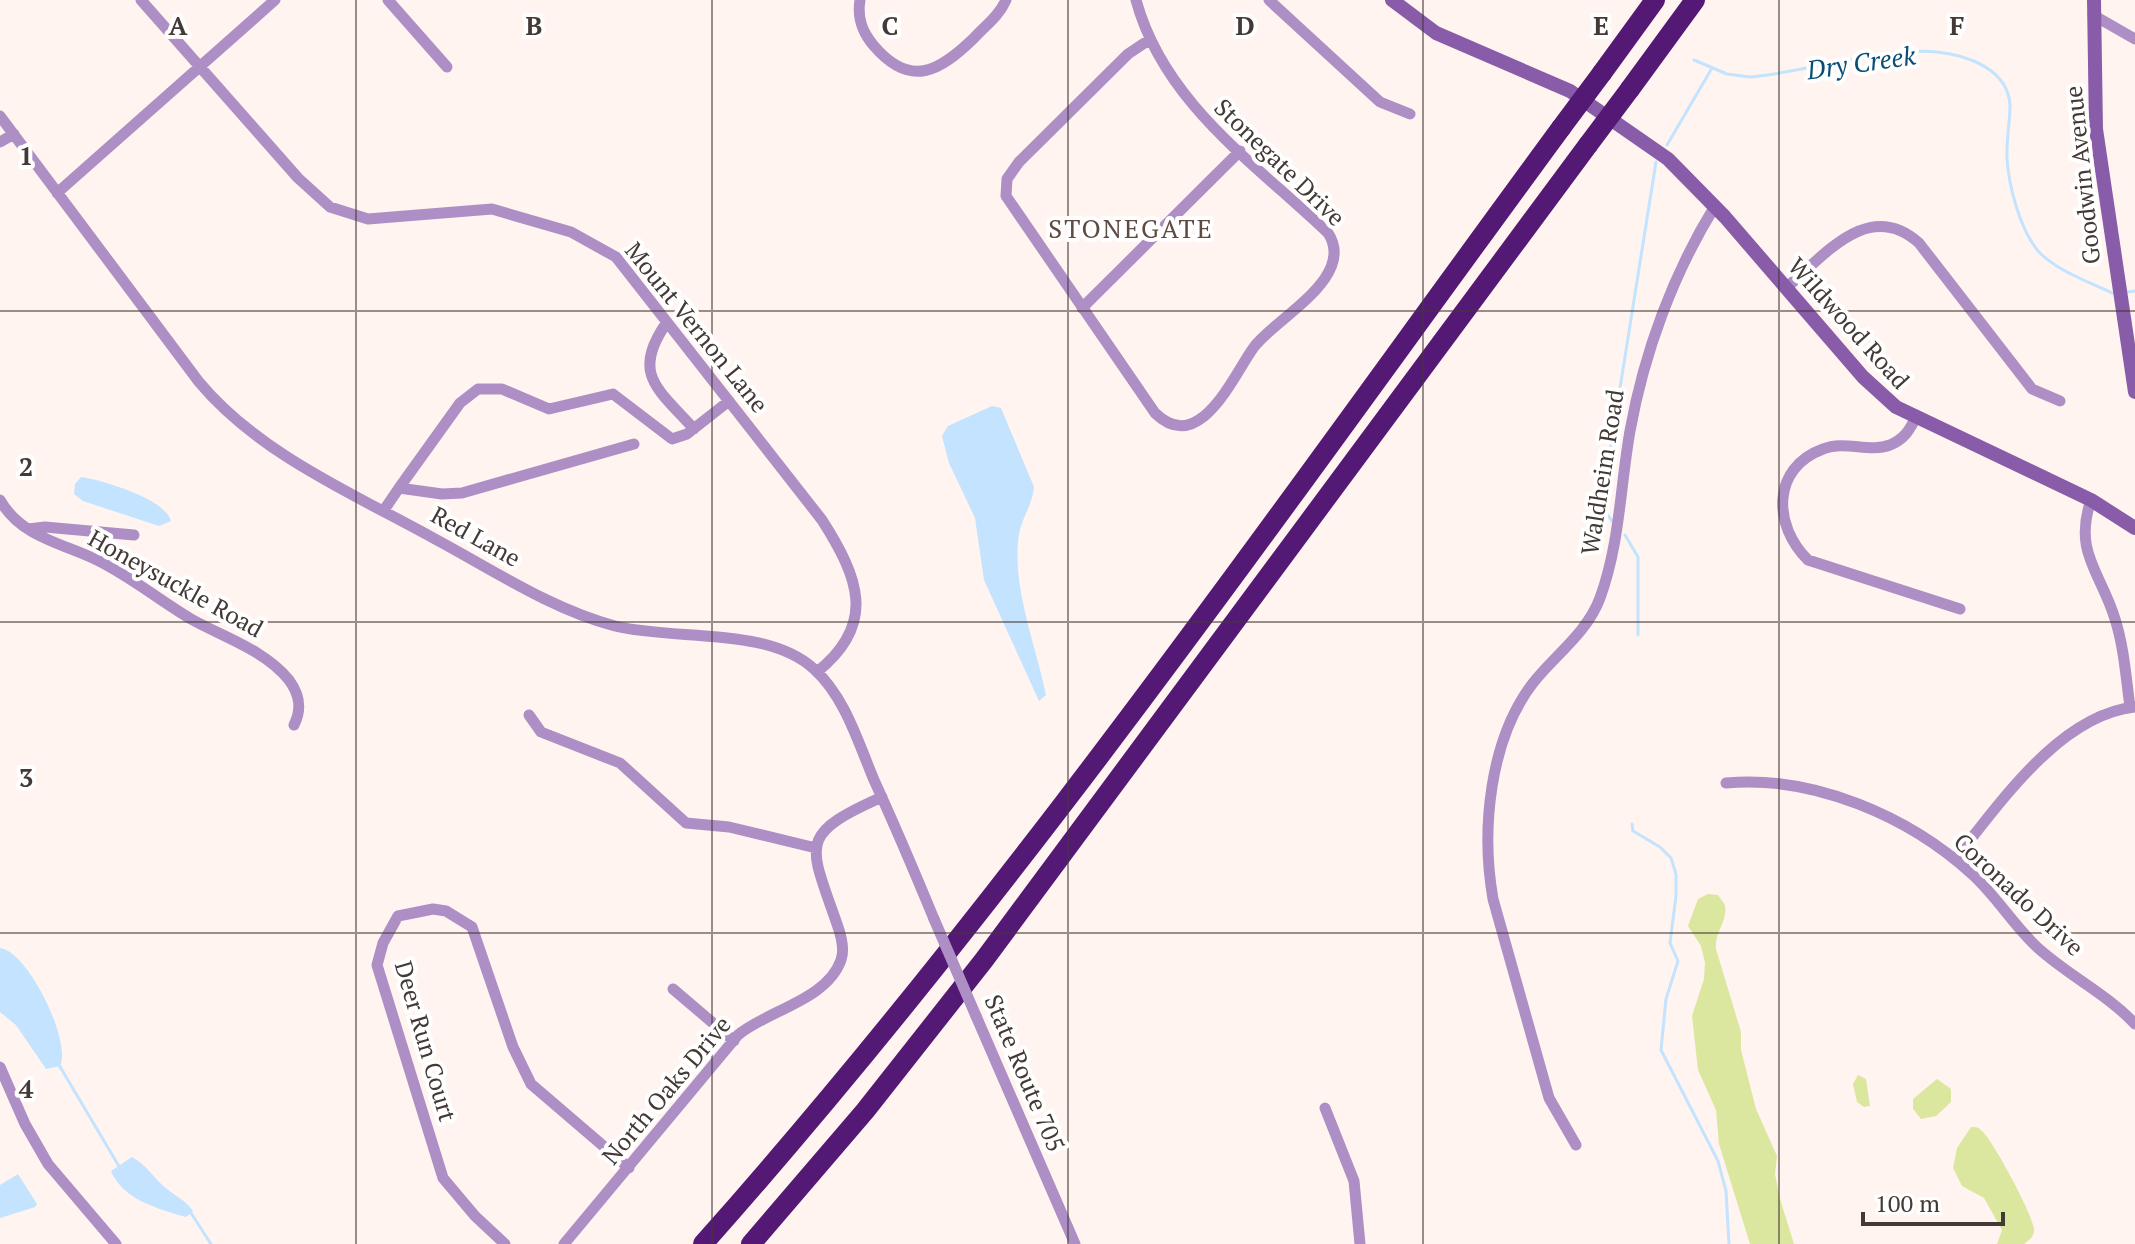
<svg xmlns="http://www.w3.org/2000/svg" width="2135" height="1244" font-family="'PT Serif',serif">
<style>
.green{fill:#dbe69e}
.water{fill:#c3e3fe}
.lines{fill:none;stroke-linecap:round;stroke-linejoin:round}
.stream{stroke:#c3e3fe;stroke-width:3}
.street{stroke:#ad8fc5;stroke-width:11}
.secondary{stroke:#895caa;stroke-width:14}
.highway{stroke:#531975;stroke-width:20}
.street-bridge{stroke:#ad8fc5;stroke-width:11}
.highway-bridge{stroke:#531975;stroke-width:20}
.grid{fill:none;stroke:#433935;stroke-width:2;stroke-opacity:0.55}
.labels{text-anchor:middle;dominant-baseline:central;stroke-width:8;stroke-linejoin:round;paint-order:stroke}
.street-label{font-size:24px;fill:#433935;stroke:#fff}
.water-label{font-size:26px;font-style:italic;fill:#0a4d77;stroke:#fff}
.neighbourhood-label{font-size:26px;letter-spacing:2px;fill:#5f4a42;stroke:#fff}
.grid-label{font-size:26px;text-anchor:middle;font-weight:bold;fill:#433935;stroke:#fff;stroke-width:8;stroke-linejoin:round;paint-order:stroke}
</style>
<rect width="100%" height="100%" fill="#fff4f0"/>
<path class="green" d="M1708,894L1718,895L1725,905C1728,922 1714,932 1716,949L1741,1032V1050L1756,1109L1777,1156L1775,1174L1780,1199L1794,1244H1750L1719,1144L1716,1110L1698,1070L1692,1016L1704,979L1705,963L1701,946L1688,926L1698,899Z
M1858,1075L1866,1079L1870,1106L1864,1107L1857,1102L1853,1084Z
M1937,1079L1951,1089V1102L1936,1116L1921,1119L1913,1109V1099Z
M1971,1127C1977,1127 1978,1127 1982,1131C1992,1139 2035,1218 2034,1230C2034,1237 2029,1240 2024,1244H1997L2002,1230L1984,1198L1962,1186L1953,1168L1957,1148Z"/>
<path class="water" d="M992,406L1001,408L1034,487C1033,504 1022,517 1019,534C1011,586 1036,645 1046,695L1039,701L984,580L975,518L949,463L942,436L948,426Z
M81,477C102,480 166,499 171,521L159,526L83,501L74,494L75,484Z
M0,948C28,951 72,1042 60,1066L46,1069L16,1025L0,1012Z
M132,1157C147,1165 154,1179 167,1189C177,1197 185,1200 193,1211L186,1217C159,1209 123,1200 111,1171Z
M18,1174L37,1204L35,1207L0,1218V1185Z"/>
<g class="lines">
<path class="stream" d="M1694,60L1727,74L1750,77C1807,72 1883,47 1937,52C1967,55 2008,69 2010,105C2010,123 2006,141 2007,159C2009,187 2020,229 2038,251C2057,271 2087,281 2112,293
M1667,145L1712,68
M2127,292L2135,291
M1613,522L1602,508L1603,495L1656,162
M1625,535L1638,557V635
M1632,824L1633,831L1660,847L1671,858L1676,874V896L1670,943L1678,961L1666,999L1661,1050L1718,1161L1726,1191L1729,1244
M59,1065L120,1168
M189,1210L211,1244"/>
<path class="street" d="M141,0L298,178L330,207L368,219L492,209L571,232L616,257L822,520C859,578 877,624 817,672
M388,0L447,67
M860,0C857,18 862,32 874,46C911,89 940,71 974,38C985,26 999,16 1006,0
M1136,0C1164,103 1255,163 1328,233C1357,277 1276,318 1254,347C1234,374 1200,457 1155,413L1006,196L1007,179L1019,162L1128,54L1149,40
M1269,0L1380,102L1410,114
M2093,15L2135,39
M0,116L199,382C259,454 354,494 435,539C493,570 551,609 615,626C675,641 767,626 814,669C845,697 858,742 874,780C895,826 915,873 934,919
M0,142L14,134
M57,193L275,0
M1786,288C1825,255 1869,198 1919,243L2032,389L2060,401
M1082,308L1240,151
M667,322C631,374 657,388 694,429
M1915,419C1909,431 1904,439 1890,445C1869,453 1845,440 1823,449C1771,468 1773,526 1808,560L1960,609
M399,488L460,403L478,389H502L549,409L613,394L672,439L687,434L729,401
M0,500C21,537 62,543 97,560C130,576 159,600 191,619C223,637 265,650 289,680C300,695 302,709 294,725
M2091,500C2073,553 2101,572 2115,619C2124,647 2126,678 2130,707
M384,510L399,488L442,494L462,493L634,444
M28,529L45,527L134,535
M529,715L541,732L620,763L686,823L729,827L816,848
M1726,783C1813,775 1909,816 1973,875C1997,897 2014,926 2038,948C2069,976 2107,994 2135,1024
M1955,859C1999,805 2059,715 2135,707
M673,989L734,1041
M976,1016L1075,1244
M0,1067L25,1124L48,1164L116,1244
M1325,1108L1354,1181L1360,1244
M1576,1145L1549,1098L1493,899C1481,831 1489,740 1533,683C1555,655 1587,633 1600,598C1620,543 1620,488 1630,431C1644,353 1673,274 1715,206
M505,1244L475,1216L443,1178L377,965L383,943L398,916L433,909L446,911L472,927L513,1047L531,1084L629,1168
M564,1244L738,1035C768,1010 827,1000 841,960C845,949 841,935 837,924C809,843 797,835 882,797"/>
<path class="secondary" d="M1392,0L1436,33L1570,91L1668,159L1725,217L1863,377L1896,407L2091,500L2135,528
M2094,0L2096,129L2135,392"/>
<path class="highway" d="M1602,73L1655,0
M1630,89L1695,0
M703,1244C1015,893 1283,506 1561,128
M751,1244L865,1111L984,960L1588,145"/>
<path class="street-bridge" d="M934,919L976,1016"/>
<path class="highway-bridge" d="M1561,128L1602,73
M1588,145L1630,89"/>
</g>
<path class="grid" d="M356,0V1244M712,0V1244M1068,0V1244M1423,0V1244M1779,0V1244M0,311H2135M0,622H2135M0,933H2135"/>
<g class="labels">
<g class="street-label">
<text transform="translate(1280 162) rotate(44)">Stonegate Drive</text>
<text transform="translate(2082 175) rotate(-96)">Goodwin Avenue</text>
<text transform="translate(1849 323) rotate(48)">Wildwood Road</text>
<text transform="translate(697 327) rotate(51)">Mount Vernon Lane</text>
<text transform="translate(1602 472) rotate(-81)">Waldheim Road</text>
<text transform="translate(476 536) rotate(29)">Red Lane</text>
<text transform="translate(176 583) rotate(29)">Honeysuckle Road</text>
<text transform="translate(2019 894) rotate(43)">Coronado Drive</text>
<text transform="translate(426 1041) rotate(74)">Deer Run Court</text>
<text transform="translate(1025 1073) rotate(67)">State Route 705</text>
<text transform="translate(666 1090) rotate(-50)">North Oaks Drive</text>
</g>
<g class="water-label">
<text transform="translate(1861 62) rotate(-8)">Dry Creek</text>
</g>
<g class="neighbourhood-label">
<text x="1131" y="228">STONEGATE</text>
</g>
</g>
<g class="grid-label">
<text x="178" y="35">A</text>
<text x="534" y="35">B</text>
<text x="890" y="35">C</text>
<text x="1245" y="35">D</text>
<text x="1601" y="35">E</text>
<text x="1957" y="35">F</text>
<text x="26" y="165">1</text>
<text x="26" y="476">2</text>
<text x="26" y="787">3</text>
<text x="26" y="1098">4</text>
</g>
<path d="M1863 1212v12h140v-12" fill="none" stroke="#433935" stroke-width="4"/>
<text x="1875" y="1212" font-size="24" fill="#433935" stroke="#ffffff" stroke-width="6" paint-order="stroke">100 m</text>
</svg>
